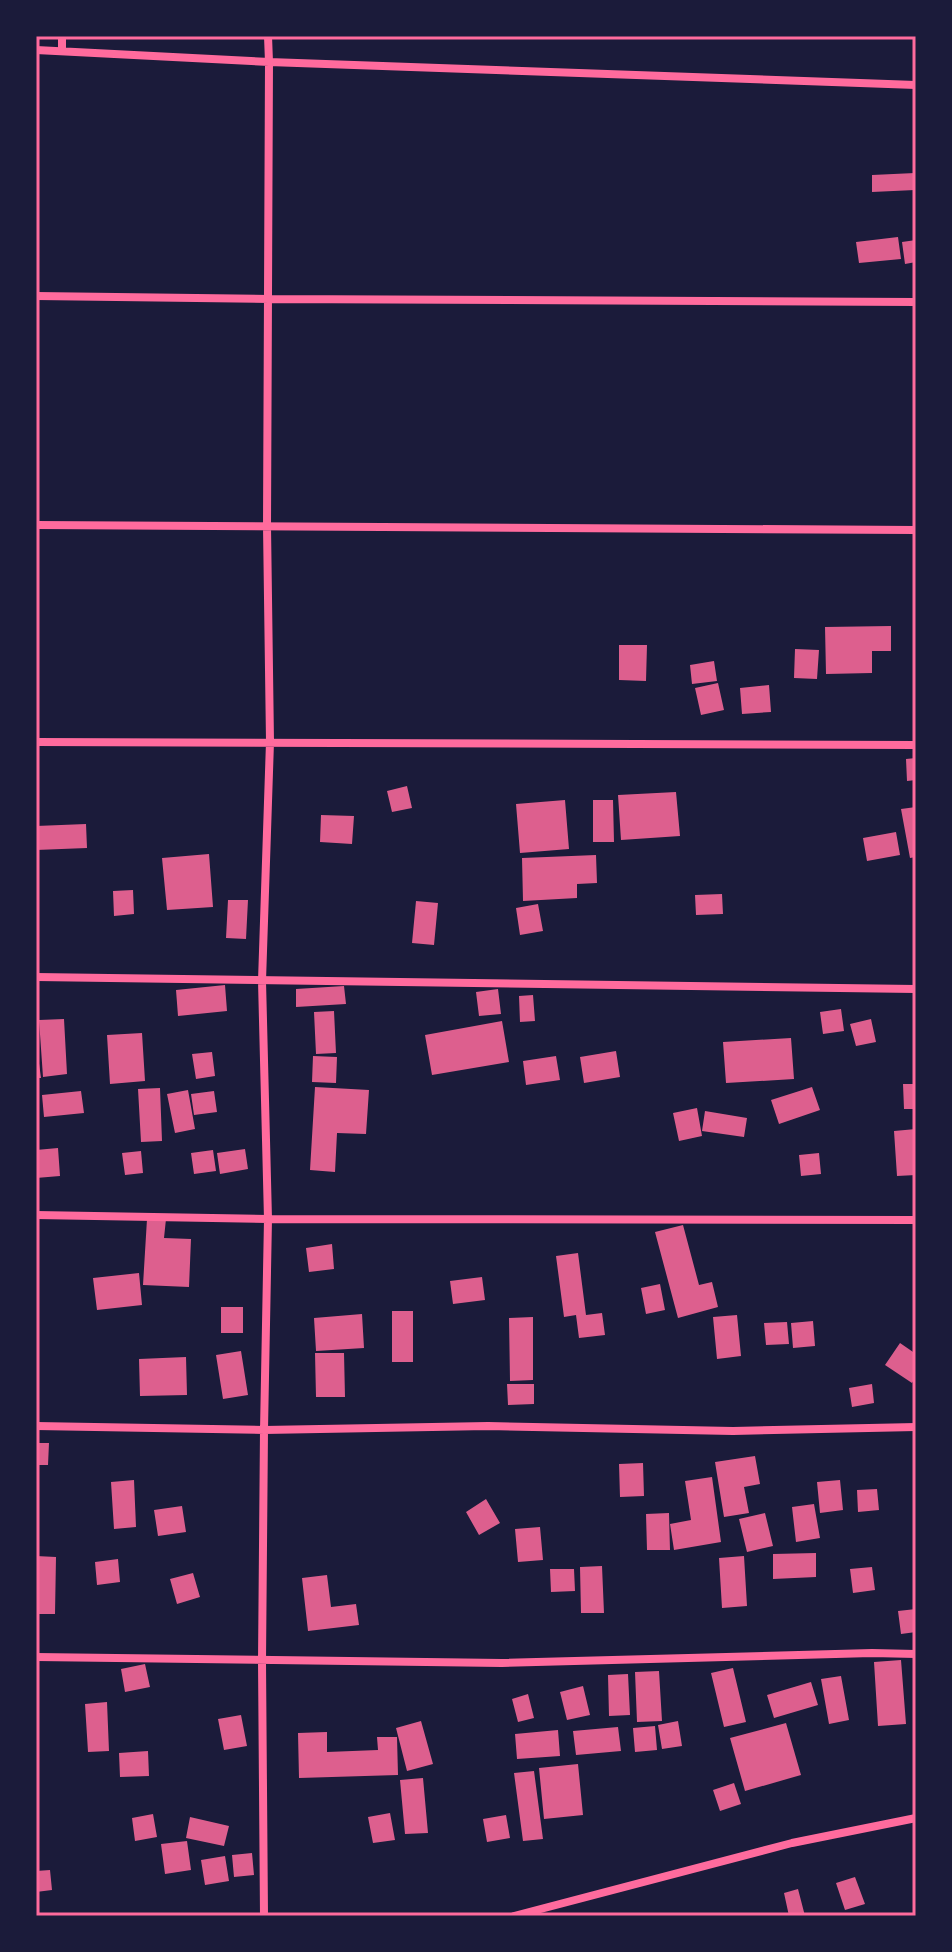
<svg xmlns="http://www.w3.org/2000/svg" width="952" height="1952" font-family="Karla,sans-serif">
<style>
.building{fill:#dd5f8e}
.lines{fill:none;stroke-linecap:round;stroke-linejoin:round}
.minor{stroke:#ff6b9d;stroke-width:8}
.neatline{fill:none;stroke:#ff6b9d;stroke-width:3}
</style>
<rect width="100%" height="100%" fill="#1b1b3a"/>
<path class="building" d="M915,173V190L872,192V175Z
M898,237L901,259L859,263L856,242Z
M916,240V262L905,264L902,242Z
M891,626V651H872V673L826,674L825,627Z
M619,645H647L646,681L619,680Z
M795,649L819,650L817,679L794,678Z
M714,661L717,681L692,684L690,665Z
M718,683L724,710L701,715L695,688Z
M769,685L771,712L742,714L740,688Z
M916,758V780L907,781L906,759Z
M407,786L412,808L392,812L387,791Z
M676,792L680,836L621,840L618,795Z
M565,800L569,849L520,853L516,804Z
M593,800H613L614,842H593Z
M916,807V857L910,858L901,809Z
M321,815L354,816L352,844L320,842Z
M86,824L87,848L36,850V826Z
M896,832L900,855L867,861L863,838Z
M209,854L213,907L167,910L162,858Z
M596,855L597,883L577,884V898L523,901L522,858Z
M133,890L134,914L114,916L113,891Z
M722,894L723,914L696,915L695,895Z
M228,900H248L246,939L226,938Z
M416,901L438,903L434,945L412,943Z
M538,904L543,931L520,935L516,908Z
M225,985L227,1011L178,1016L176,990Z
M344,986L346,1004L296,1007V989Z
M498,989L501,1014L479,1016L476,992Z
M533,995L535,1021L520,1022L519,996Z
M841,1009L844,1031L823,1034L820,1012Z
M334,1011L336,1053L316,1054L314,1012Z
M64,1019L67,1074L43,1077L39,1020Z
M871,1019L876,1042L856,1046L850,1024Z
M502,1021L509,1062L432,1075L425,1035Z
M142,1033L145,1081L110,1084L107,1035Z
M791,1038L794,1079L726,1083L723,1042Z
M616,1051L620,1077L584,1083L580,1057Z
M212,1052L215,1076L196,1079L192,1054Z
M36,1056H38L41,1078H36Z
M313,1056L337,1057L336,1083L312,1082Z
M556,1056L560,1080L526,1085L523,1061Z
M903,1084H916V1109H904Z
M315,1087L369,1090L366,1134L337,1133L335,1172L310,1170Z
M812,1087L820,1110L779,1124L771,1100Z
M160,1088L162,1141L141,1142L138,1089Z
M188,1090L195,1129L175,1133L167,1094Z
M81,1091L84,1113L44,1117L42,1095Z
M214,1091L217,1112L194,1115L191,1094Z
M697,1108L702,1136L679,1141L673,1113Z
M705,1111L747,1118L744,1137L702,1131Z
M916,1129V1175L897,1176L894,1131Z
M58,1148L60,1176L36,1178V1150Z
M245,1149L248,1169L220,1174L217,1153Z
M213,1150L216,1171L194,1174L191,1153Z
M141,1151L143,1173L125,1175L122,1153Z
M819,1153L821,1174L801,1176L799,1155Z
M147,1219H166L164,1238L191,1239L189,1287L143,1285Z
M683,1225L699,1285L712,1282L718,1307L678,1318L655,1232Z
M332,1244L334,1269L309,1272L306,1248Z
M578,1253L586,1315L602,1313L605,1335L579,1338L576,1315L564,1317L556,1256Z
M139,1273L142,1305L97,1310L93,1278Z
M482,1277L485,1300L453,1304L450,1281Z
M660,1284L665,1310L646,1314L641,1288Z
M221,1307H243V1333H221Z
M392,1311H413V1362H392Z
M362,1314L364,1348L316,1351L314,1318Z
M737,1315L741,1356L717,1359L713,1317Z
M533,1317V1380L510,1381L509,1318Z
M813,1321L815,1346L793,1348L791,1323Z
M787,1322L789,1344L766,1345L764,1323Z
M900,1343L916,1354V1376L912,1383L885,1365Z
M241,1351L248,1395L223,1399L216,1355Z
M315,1353H344L345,1397H316Z
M186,1357L187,1395L140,1396L139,1359Z
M507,1384H534V1404L508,1405Z
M872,1384L874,1403L852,1407L849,1388Z
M36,1443H49L48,1465H36Z
M755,1456L760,1484L744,1487L749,1513L724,1517L715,1462Z
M643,1463L644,1496L620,1497L619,1464Z
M712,1477L721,1542L674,1550L670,1524L691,1520L685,1481Z
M134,1480L136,1527L114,1529L111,1482Z
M840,1480L843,1510L820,1513L817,1482Z
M877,1489L879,1510L858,1512L857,1490Z
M486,1499L500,1523L479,1535L466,1512Z
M814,1504L820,1538L796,1542L792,1507Z
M182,1506L186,1532L158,1536L154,1510Z
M669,1513L670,1550H647L646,1514Z
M765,1513L773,1546L747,1552L739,1519Z
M540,1527L543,1560L518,1562L515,1529Z
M816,1553V1577L773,1579V1554Z
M36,1556L56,1557L55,1614H36Z
M744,1556L747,1606L722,1608L719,1558Z
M118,1559L120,1582L97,1585L95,1562Z
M602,1566L604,1613H581L580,1567Z
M872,1567L875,1590L853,1593L850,1569Z
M550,1569H574L575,1591L551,1592Z
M193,1573L200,1597L177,1604L170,1579Z
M327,1575L331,1607L356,1604L359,1625L308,1631L302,1578Z
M916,1609V1632L901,1634L898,1611Z
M901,1660L906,1724L878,1726L874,1662Z
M145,1664L150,1687L125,1692L121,1669Z
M733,1668L746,1722L724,1727L711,1673Z
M659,1671L662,1721L637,1722L635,1672Z
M628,1674L630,1715L609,1716L608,1675Z
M841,1676L849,1720L829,1724L821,1679Z
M811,1682L818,1705L774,1718L767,1695Z
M583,1686L590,1715L567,1720L560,1692Z
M528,1694L534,1718L518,1722L512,1699Z
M107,1702L109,1751L88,1752L85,1704Z
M241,1715L247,1746L224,1750L218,1719Z
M421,1721L433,1764L407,1771L396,1728Z
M678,1721L682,1746L662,1749L658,1725Z
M786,1723L801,1775L745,1791L730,1738Z
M655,1726L657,1750L635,1752L633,1728Z
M618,1727L621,1751L576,1755L573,1731Z
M558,1730L560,1756L517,1759L515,1734Z
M327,1732V1752L378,1750L377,1737H397L398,1775L299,1778L298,1733Z
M148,1751L149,1776L120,1777L119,1753Z
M578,1764L583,1815L544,1819L539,1768Z
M534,1771L543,1839L523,1841L514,1773Z
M423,1778L428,1833L405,1834L400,1780Z
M734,1783L741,1804L720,1811L713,1790Z
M390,1813L395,1840L373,1843L368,1817Z
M153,1814L157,1837L135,1841L132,1818Z
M506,1815L510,1838L487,1842L483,1819Z
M190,1817L229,1826L224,1846L186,1838Z
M187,1841L191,1870L165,1874L161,1844Z
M252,1853L254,1875L234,1877L232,1855Z
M225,1856L229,1881L205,1885L201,1860Z
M50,1870L52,1890L36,1892V1871Z
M855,1877L865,1904L845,1910L836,1883Z
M798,1889L805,1916H789L784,1893Z"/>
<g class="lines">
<path class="minor" d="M36,50L269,62L916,85
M62,51V36
M36,296L269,299L916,302
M36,525L916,530
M36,742L916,745
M36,977L916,989
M36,1215L268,1219L916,1220
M36,1426L264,1430L488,1426L733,1431L916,1427
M36,1657L502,1663L872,1653L916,1654
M264,1916L262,1661L264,1430L268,1219L262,981L270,742L267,526L269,62L268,36
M514,1916L792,1843L916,1818"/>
</g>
<rect width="952" height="1952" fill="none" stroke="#1b1b3a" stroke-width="76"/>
<rect x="38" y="38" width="876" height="1876" class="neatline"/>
</svg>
